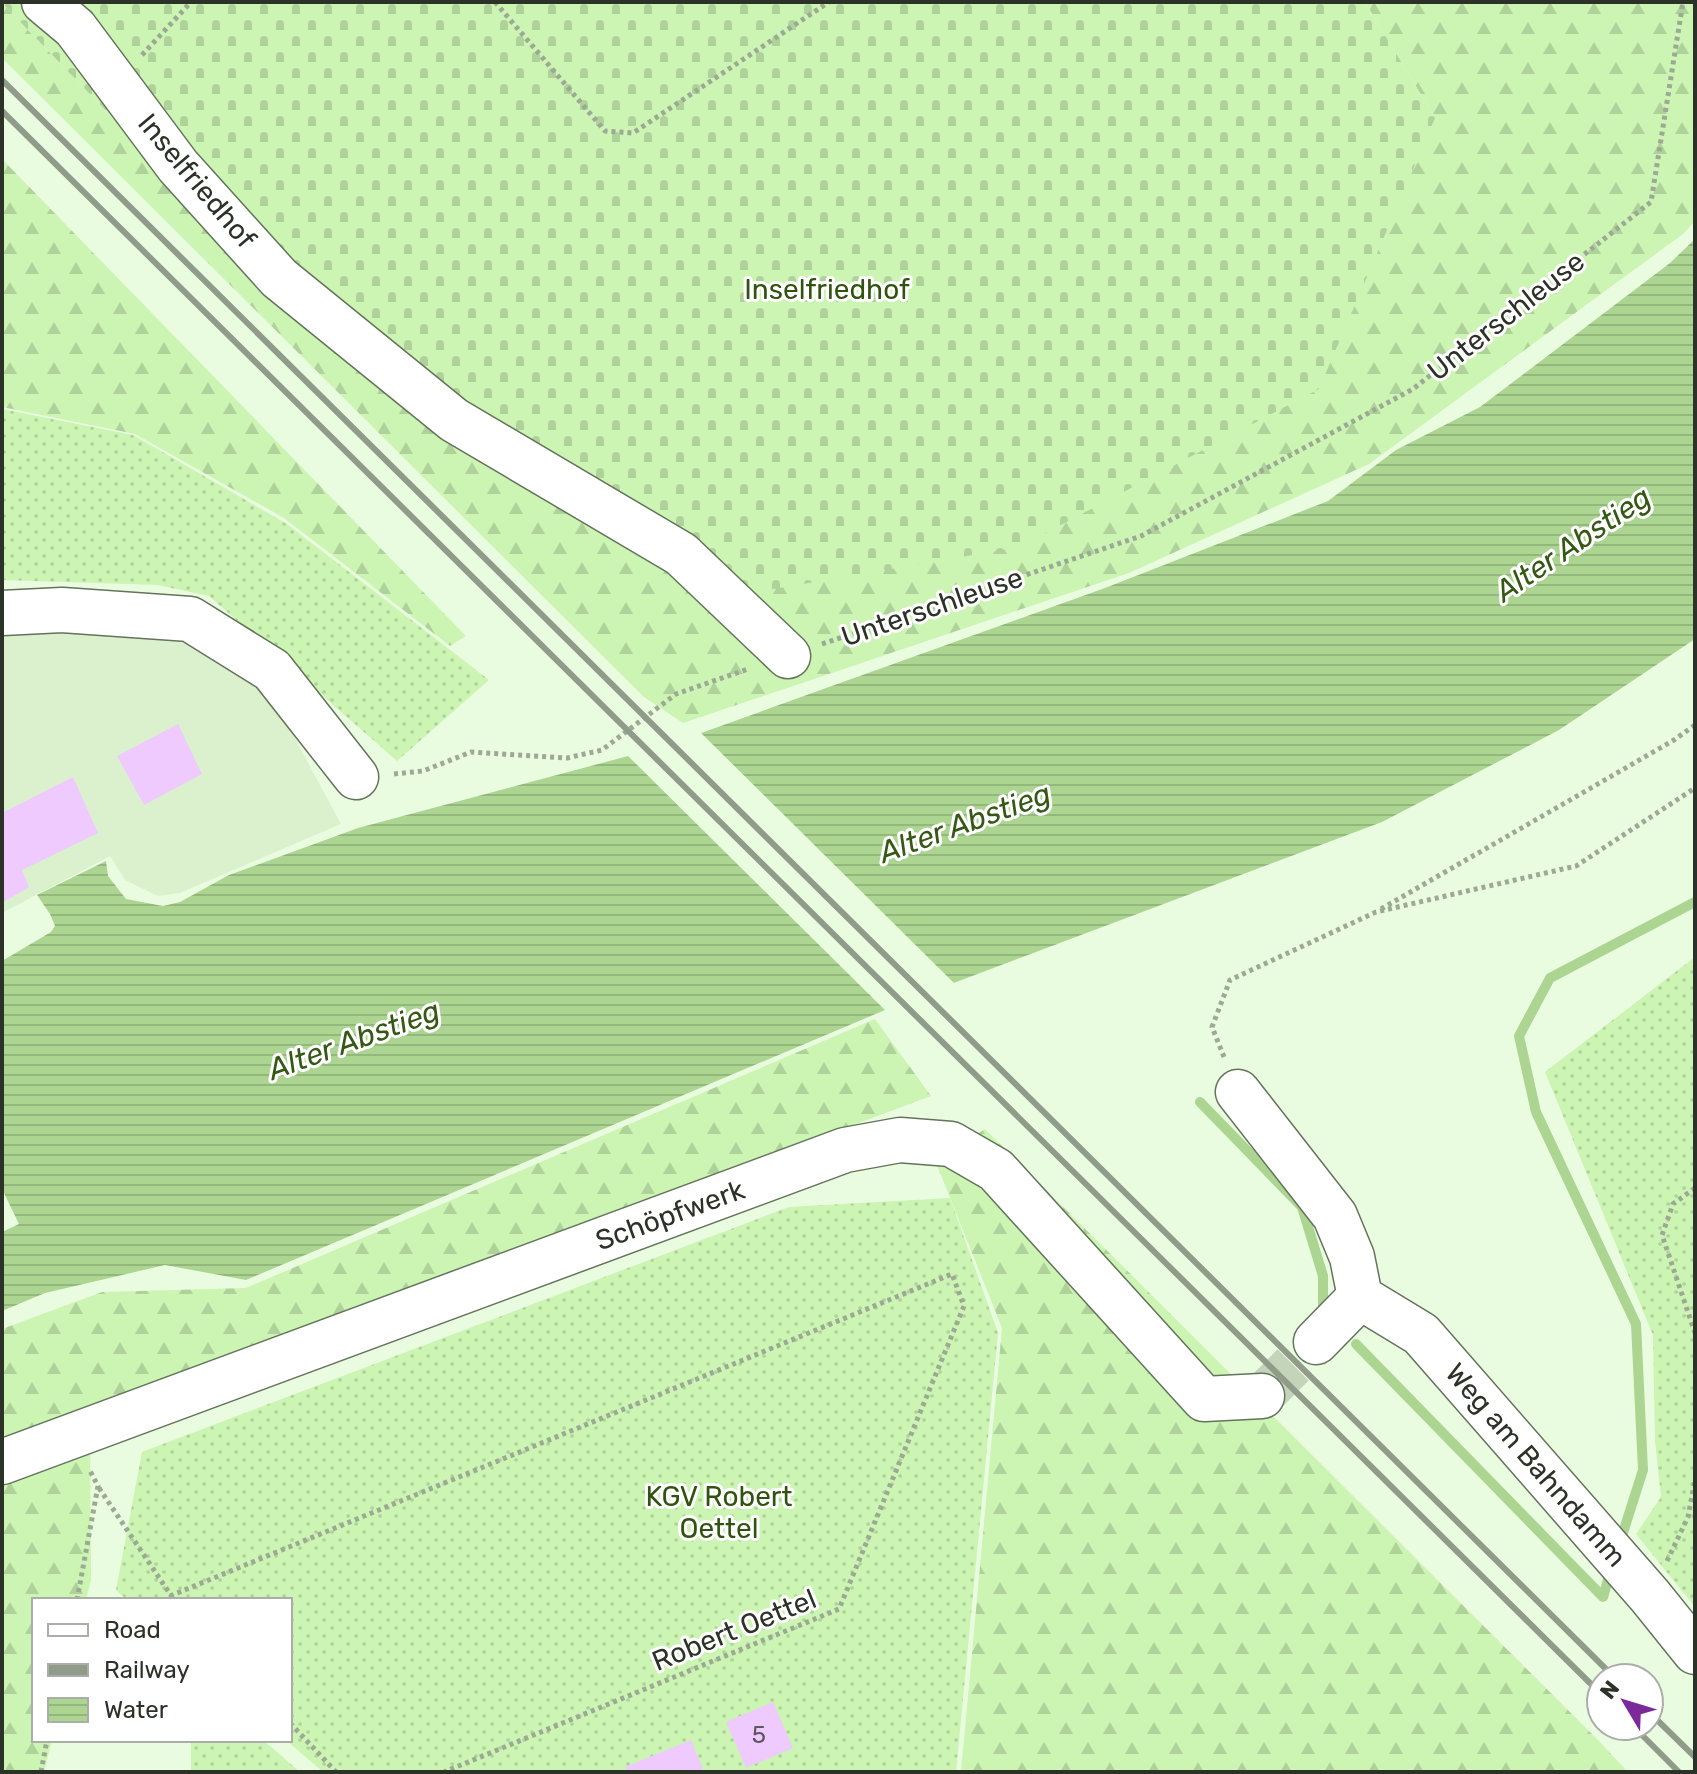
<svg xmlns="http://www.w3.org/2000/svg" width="1697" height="1774" font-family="Rubik,sans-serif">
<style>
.built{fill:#dbf1ce}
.forest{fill:url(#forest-firs)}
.cemetery{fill:url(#cemetery-stones)}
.garden{fill:url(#garden-dots)}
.water{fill:url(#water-rules)}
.pier{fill:#eafce0}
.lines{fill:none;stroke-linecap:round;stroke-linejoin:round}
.stream{stroke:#acd592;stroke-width:10}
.building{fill:#eecaff}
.minor-tunnel{stroke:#c4d4bb;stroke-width:44;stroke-dasharray:44 22;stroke-linecap:butt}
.minor-casing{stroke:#64735b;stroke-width:47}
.path{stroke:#9ca994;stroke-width:5;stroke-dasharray:4 4;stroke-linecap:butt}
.minor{stroke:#fff;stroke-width:44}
.rail{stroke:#909c89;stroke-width:6}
.labels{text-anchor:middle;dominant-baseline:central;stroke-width:6;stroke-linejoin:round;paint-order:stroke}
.number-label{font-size:24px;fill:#5c585e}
.street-label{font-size:28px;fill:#2c3228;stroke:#fff}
.park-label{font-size:28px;fill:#30540f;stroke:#fff}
.water-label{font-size:30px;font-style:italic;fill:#355915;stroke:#fff}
</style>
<defs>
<pattern id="forest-firs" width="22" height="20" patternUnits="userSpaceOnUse" patternTransform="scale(2)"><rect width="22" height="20" fill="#ccf4b3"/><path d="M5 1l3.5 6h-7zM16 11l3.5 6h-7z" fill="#afd29a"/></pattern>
<pattern id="cemetery-stones" width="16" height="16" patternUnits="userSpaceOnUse" patternTransform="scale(2)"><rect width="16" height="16" fill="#ccf4b3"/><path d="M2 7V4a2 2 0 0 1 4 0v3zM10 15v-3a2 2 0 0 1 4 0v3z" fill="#afd29a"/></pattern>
<pattern id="garden-dots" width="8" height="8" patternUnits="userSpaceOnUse" patternTransform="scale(2)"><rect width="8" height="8" fill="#ccf4b3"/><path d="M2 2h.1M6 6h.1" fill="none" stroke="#afd29a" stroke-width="1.8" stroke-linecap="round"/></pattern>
<pattern id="water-rules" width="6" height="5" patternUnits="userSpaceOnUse" patternTransform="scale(2)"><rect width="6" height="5" fill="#acd592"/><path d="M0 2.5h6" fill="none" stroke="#94b77e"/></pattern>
</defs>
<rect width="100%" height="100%" fill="#eafce0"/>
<path class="built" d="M147,630L198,641L244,674L283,716L341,824L180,893L158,896L125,880L110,856L2,913V634Z"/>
<path class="forest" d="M1365,2H1695V221L1683,234L1369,464L1129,573L683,723L644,697L2,58V3L168,175L1435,118Z
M2,159L466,636L450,646L284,518L135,434L2,407Z
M875,1019L931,1096L90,1411L91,1580L86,1600H34V1740H52L44,1772H2V1329L102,1292L246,1288Z
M985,1129L1595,1737L1628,1772H961L1002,1328L935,1160Z"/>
<path class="cemetery" d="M1365,2L1435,118L1319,389L1019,547L756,592L694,545L469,408L168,175L2,3Z"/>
<path class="garden" d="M2,409L133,435L287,524L489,680L397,761L209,596L158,585L2,580Z
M1695,957V1607L1636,1534L1661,1497L1655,1441L1653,1335L1545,1072Z
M950,1198L998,1333L956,1772H323L286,1740H290V1600H127L116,1590L142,1452L789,1207Z
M191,1740H263L300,1772H191Z"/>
<path class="water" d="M1695,239V639L1559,730L1382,822L911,999L246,1280L165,1265L45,1293L2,1311V1232L19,1224L2,1189V961L51,932L55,926L50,914L37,895L106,861L108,876L126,899L163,906L180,902L229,875L358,828L662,747L1105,588L1328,501L1396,450L1480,407L1670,263Z"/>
<path class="pier" d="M698,730L957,986L888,1013L625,753Z"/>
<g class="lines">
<path class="stream" d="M1200,1102L1302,1207L1323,1276V1306
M1356,1344L1603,1597L1610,1573
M1621,1539L1643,1470L1636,1324L1536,1112L1519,1036L1550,978L1695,902"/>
</g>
<path class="building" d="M178,724L202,774L144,805L117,756Z
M73,777L98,833L22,870L29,887L2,903V813Z
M773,1702L793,1748L746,1768L726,1722Z
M691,1740L704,1772H627L625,1767Z"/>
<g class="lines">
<path class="minor-tunnel" d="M1262,1396L1316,1342"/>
<defs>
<path id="minor" d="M44,2L75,28L178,166L279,278L454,420L681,554L788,656
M2,613L62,610L190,619L272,670L356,777
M1238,1092L1335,1216L1352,1257L1360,1297L1316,1342
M1360,1297L1421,1334L1650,1596L1695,1652
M2,1462L845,1150L900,1140L951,1144L996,1170L1204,1399L1262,1396"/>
</defs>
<use href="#minor" class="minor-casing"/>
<path class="path" d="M495,2L605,131L633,133L829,2
M142,55L191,2
M822,644L1141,536L1413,389L1651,202L1683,2
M394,774L423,771L471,752L567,758L602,750L676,694L748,669
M1381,909L1674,740L1695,725
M1224,1057L1212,1027L1230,980L1376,912L1576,866L1695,788
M1695,1188L1673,1204L1662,1235L1695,1333
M99,1488L174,1600
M1667,1561L1688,1517L1695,1480
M170,1596L952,1274L964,1306L839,1609L444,1772
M77,1600L98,1486L89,1469
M290,1723L336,1772
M41,1772L47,1740"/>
<use href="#minor" class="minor"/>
<path class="rail" d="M2,80L1615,1678
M2,111L1601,1694
M1649,1712L1695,1757
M1633,1726L1679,1772"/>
</g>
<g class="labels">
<g class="number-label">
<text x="759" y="1735">5</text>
</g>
<g class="street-label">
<text transform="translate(197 181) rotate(50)">Inselfriedhof</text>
<text transform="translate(1506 316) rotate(-38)">Unterschleuse</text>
<text transform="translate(932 607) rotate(-19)">Unterschleuse</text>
<text transform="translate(670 1215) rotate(-20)">Schöpfwerk</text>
<text transform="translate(1536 1465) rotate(49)">Weg am Bahndamm</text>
<text transform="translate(734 1630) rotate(-22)">Robert Oettel</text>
</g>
<g class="park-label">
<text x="827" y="289">Inselfriedhof</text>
<text x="719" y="1496">KGV Robert<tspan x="719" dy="32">Oettel</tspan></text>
</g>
<g class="water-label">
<text transform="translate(1573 544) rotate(-34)">Alter Abstieg</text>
<text transform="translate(965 823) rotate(-20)">Alter Abstieg</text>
<text transform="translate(354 1040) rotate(-20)">Alter Abstieg</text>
</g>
</g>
<rect width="1697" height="1774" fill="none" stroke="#2c3228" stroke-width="8"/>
<rect x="32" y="1598" width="260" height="144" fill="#ffffff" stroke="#abada9" stroke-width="2"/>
<rect x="48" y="1624" width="40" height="12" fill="#ffffff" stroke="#abada9" stroke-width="2"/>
<text x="104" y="1638" font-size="24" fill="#2c3228">Road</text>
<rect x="48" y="1664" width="40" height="12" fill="#909c89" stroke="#abada9" stroke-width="2"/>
<text x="104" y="1678" font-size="24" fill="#2c3228">Railway</text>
<rect x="48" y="1698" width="40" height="24" fill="url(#water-rules)" stroke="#abada9" stroke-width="2"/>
<text x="104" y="1718" font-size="24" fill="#2c3228">Water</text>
<g transform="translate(1625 1702) rotate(308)"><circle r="38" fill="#ffffff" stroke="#abada9" stroke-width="2"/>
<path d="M0-6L14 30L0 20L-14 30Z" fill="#7c2a9b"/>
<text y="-12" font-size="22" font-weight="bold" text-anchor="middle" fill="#2c3228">N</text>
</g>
</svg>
